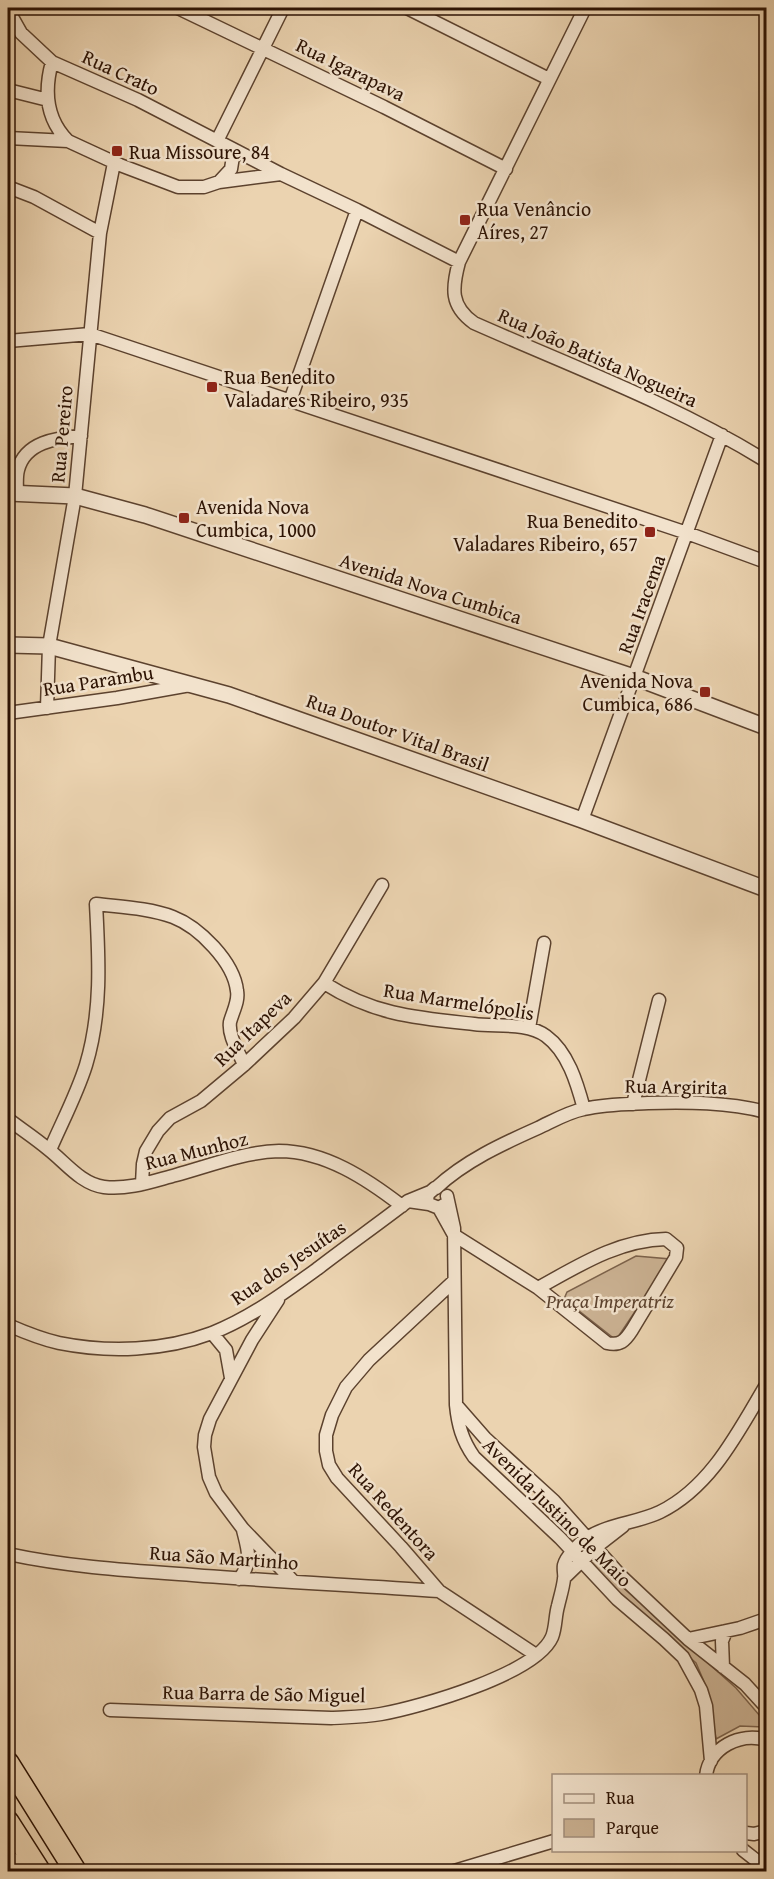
<svg xmlns="http://www.w3.org/2000/svg" width="774" height="1879" font-family="'Gentium Book Plus',serif">
<style>
.green{fill:#cbb293;stroke:#7c624b;stroke-width:1.5}
.lines{fill:none;stroke-linecap:round;stroke-linejoin:round}
.minor-casing{stroke:#5c422e;stroke-width:15}
.tertiary-casing{stroke:#5c422e;stroke-width:18}
.motorway-casing{stroke:#2c1203;stroke-width:24}
.minor{stroke:#f2e2cc;stroke-width:12}
.tertiary{stroke:#f2e2cc;stroke-width:15}
.motorway{stroke:#ebd3b0;stroke-width:21}
.poi-dot{fill:#8f2418;stroke:#f2e2cc;stroke-width:2}
.labels{text-anchor:middle;dominant-baseline:central;stroke-width:5;stroke-linejoin:round;paint-order:stroke}
.street-label{font-size:20px;fill:#2c1203;stroke:#f2e2cc}
.poi-label{font-size:20px;fill:#2c1203;stroke:#f2e2cc;text-anchor:start}
.park-label{font-size:20px;font-style:italic;fill:#5c422e;stroke:#f2e2cc}
</style>
<rect width="100%" height="100%" fill="#ebd3b0"/>
<filter id="stains"><feTurbulence type="fractalNoise" baseFrequency=".00333" numOctaves="4"/><feColorMatrix values="0 0 0 0 .2 0 0 0 0 .09 0 0 0 0 .02 0 0 0 .5 -.17"/></filter>
<radialGradient id="worn" r=".72"><stop offset=".6" stop-color="#630" stop-opacity="0"/><stop offset="1" stop-color="#630" stop-opacity=".3"/></radialGradient>
<path class="green" d="M636,1256L670,1259L616,1340L564,1299L567,1292Z
M593,1555L607,1573L736,1688L766,1723V1727L740,1726L716,1739L708,1691L696,1663L602,1580L586,1560Z"/>
<g class="lines">
<defs>
<path id="minor" d="M178,8L384,107L506,169
M407,8L549,79
M585,8L459,262C452,288 450,306 474,323C573,367 674,404 766,461
M8,10L21,33L52,62L138,100L281,174L357,210L459,262
M52,62C44,91 46,119 68,141
M8,90L48,100
M8,138L68,141L120,165L178,187H204L219,182L281,174
M217,141L283,8
M219,182L231,169L234,150
M8,187L34,197L100,233
M8,341L90,334L687,533L766,562
M290,401L357,210
M17,494C17,486 16,477 18,470C25,442 56,438 81,436
M47,708L49,646L75,496L100,233L114,163
M8,713L117,698L190,685
M582,820L722,435
M324,983C374,1015 417,1018 474,1024C496,1027 527,1022 546,1036C568,1052 577,1083 584,1109
M529,1028L544,943
M633,1104L659,1000
M8,1119C21,1129 35,1138 48,1149C65,1162 81,1184 104,1187C129,1190 153,1181 176,1175C209,1166 244,1152 279,1151C325,1151 367,1179 402,1206
M50,1150C62,1122 77,1094 86,1065C102,1012 99,959 96,904C121,907 149,908 173,917C199,927 234,962 237,991C239,1001 233,1011 230,1022C228,1036 239,1052 244,1065
M142,1184L143,1164L146,1151L158,1131L170,1118L201,1101L244,1065L294,1018L324,983L382,885
M436,1188C465,1161 502,1144 538,1128C553,1121 568,1112 584,1109C605,1104 627,1104 648,1103C687,1102 728,1102 766,1112
M447,1196L454,1228L456,1405C458,1425 462,1440 474,1457L560,1538L617,1599L664,1639L683,1657L701,1690L706,1706L711,1761
M408,1201L429,1204L439,1208L444,1205
M429,1204L427,1200L428,1194L435,1188
M439,1208L454,1235L538,1288L607,1343C620,1346 625,1341 632,1330L676,1257L677,1248L666,1239C618,1240 578,1266 538,1288
M454,1281L369,1360L346,1387L332,1415L326,1435V1451L329,1465L337,1478L401,1547L439,1591L536,1655
M278,1300L252,1340L210,1419L205,1435L204,1447L209,1477L216,1493L243,1529L293,1581
M8,1325C24,1332 41,1339 59,1343C109,1353 164,1351 212,1333C250,1318 284,1293 317,1269C347,1246 378,1224 408,1201L430,1192
M212,1333L226,1350L231,1378
M457,1406L485,1438L554,1501L620,1575L688,1639L745,1684L766,1707
M8,1554C64,1566 121,1570 179,1574C266,1581 352,1585 439,1591
M564,1578L596,1547L623,1526
M239,1579C253,1562 248,1550 243,1530
M688,1639L740,1628L766,1619
M723,1667L722,1641L726,1631
M110,1710L331,1718C348,1717 365,1717 381,1714C420,1707 536,1674 552,1637C556,1627 555,1616 558,1606C560,1597 563,1588 564,1579C565,1575 563,1570 564,1565C566,1556 580,1543 587,1538C608,1524 637,1523 660,1512C711,1487 738,1432 766,1385
M706,1776C709,1747 741,1732 766,1740
M746,1833L754,1834L766,1831
M743,1850L766,1868
M451,1872L554,1841"/>
<path id="tertiary" d="M8,493L75,496L145,515L634,677L766,727
M8,645L49,646L229,695L582,820L766,889"/>
<path id="motorway" d="M8,1763L76,1872
M8,1822L40,1872
M8,1861L15,1872"/>
</defs>
<use href="#minor" class="minor-casing"/>
<use href="#tertiary" class="tertiary-casing"/>
<use href="#motorway" class="motorway-casing"/>
<use href="#minor" class="minor"/>
<use href="#tertiary" class="tertiary"/>
<use href="#motorway" class="motorway"/>
</g>
<g class="poi-dot">
<rect x="111" y="145" width="12" height="12" rx="3"/>
<rect x="459" y="214" width="12" height="12" rx="3"/>
<rect x="206" y="381" width="12" height="12" rx="3"/>
<rect x="178" y="512" width="12" height="12" rx="3"/>
<rect x="644" y="526" width="12" height="12" rx="3"/>
<rect x="699" y="686" width="12" height="12" rx="3"/>
</g>
<g class="labels">
<g class="street-label">
<text transform="translate(351 69) rotate(26)">Rua Igarapava</text>
<text transform="translate(121 72) rotate(25)">Rua Crato</text>
<text transform="translate(598 357) rotate(24)">Rua João Batista Nogueira</text>
<text transform="translate(61 434) rotate(-85)">Rua Pereiro</text>
<text transform="translate(431 588) rotate(18)">Avenida Nova Cumbica</text>
<text transform="translate(641 604) rotate(-70)">Rua Iracema</text>
<text transform="translate(98 680) rotate(-9)">Rua Parambu</text>
<text transform="translate(398 732) rotate(20)">Rua Doutor Vital Brasil</text>
<text transform="translate(459 1001) rotate(9)">Rua Marmelópolis</text>
<text transform="translate(252 1028) rotate(-44)">Rua Itapeva</text>
<text transform="translate(676 1086) rotate(1)">Rua Argirita</text>
<text transform="translate(196 1150) rotate(-14)">Rua Munhoz</text>
<text transform="translate(288 1262) rotate(-34)">Rua dos Jesuítas</text>
<text transform="translate(394 1511) rotate(48)">Rua Redentora</text>
<text transform="translate(558 1512) rotate(45)">Avenida Justino de Maio</text>
<text transform="translate(224 1557) rotate(4)">Rua São Martinho</text>
<text transform="translate(264 1693) rotate(1)">Rua Barra de São Miguel</text>
</g>
<g class="poi-label">
<text x="129" y="151">Rua Missoure, 84</text>
<text x="477" y="208">Rua Venâncio<tspan x="477" dy="23">Aíres, 27</tspan></text>
<text x="224" y="376">Rua Benedito<tspan x="224" dy="23">Valadares Ribeiro, 935</tspan></text>
<text x="196" y="506">Avenida Nova<tspan x="196" dy="23">Cumbica, 1000</tspan></text>
<text x="638" y="520" text-anchor="end">Rua Benedito<tspan x="638" dy="23">Valadares Ribeiro, 657</tspan></text>
<text x="693" y="680" text-anchor="end">Avenida Nova<tspan x="693" dy="23">Cumbica, 686</tspan></text>
</g>
<g class="park-label">
<text x="610" y="1300">Praça Imperatriz</text>
</g>
</g>
<rect width="774" height="1879" fill="none" stroke="#ebd3b0" stroke-width="30"/>
<rect x="9" y="9" width="756" height="1861" fill="none" stroke="#2c1203" stroke-width="3"/>
<rect x="15" y="15" width="744" height="1849" fill="none" stroke="#2c1203" stroke-width="1.5"/>
<rect x="552" y="1774" width="195" height="78" fill="#f2e2cc" stroke="#a38f7c" stroke-width="1.5"/>
<rect x="564" y="1794" width="30" height="9" fill="#f2e2cc" stroke="#a38f7c" stroke-width="1.5"/>
<text x="606" y="1804" font-size="18" fill="#2c1203">Rua</text>
<rect x="564" y="1819" width="30" height="18" fill="#cbb293" stroke="#a38f7c" stroke-width="1.5"/>
<text x="606" y="1834" font-size="18" fill="#2c1203">Parque</text>
<rect width="100%" height="100%" filter="url(#stains)"/>
<rect width="100%" height="100%" fill="url(#worn)"/>
</svg>
